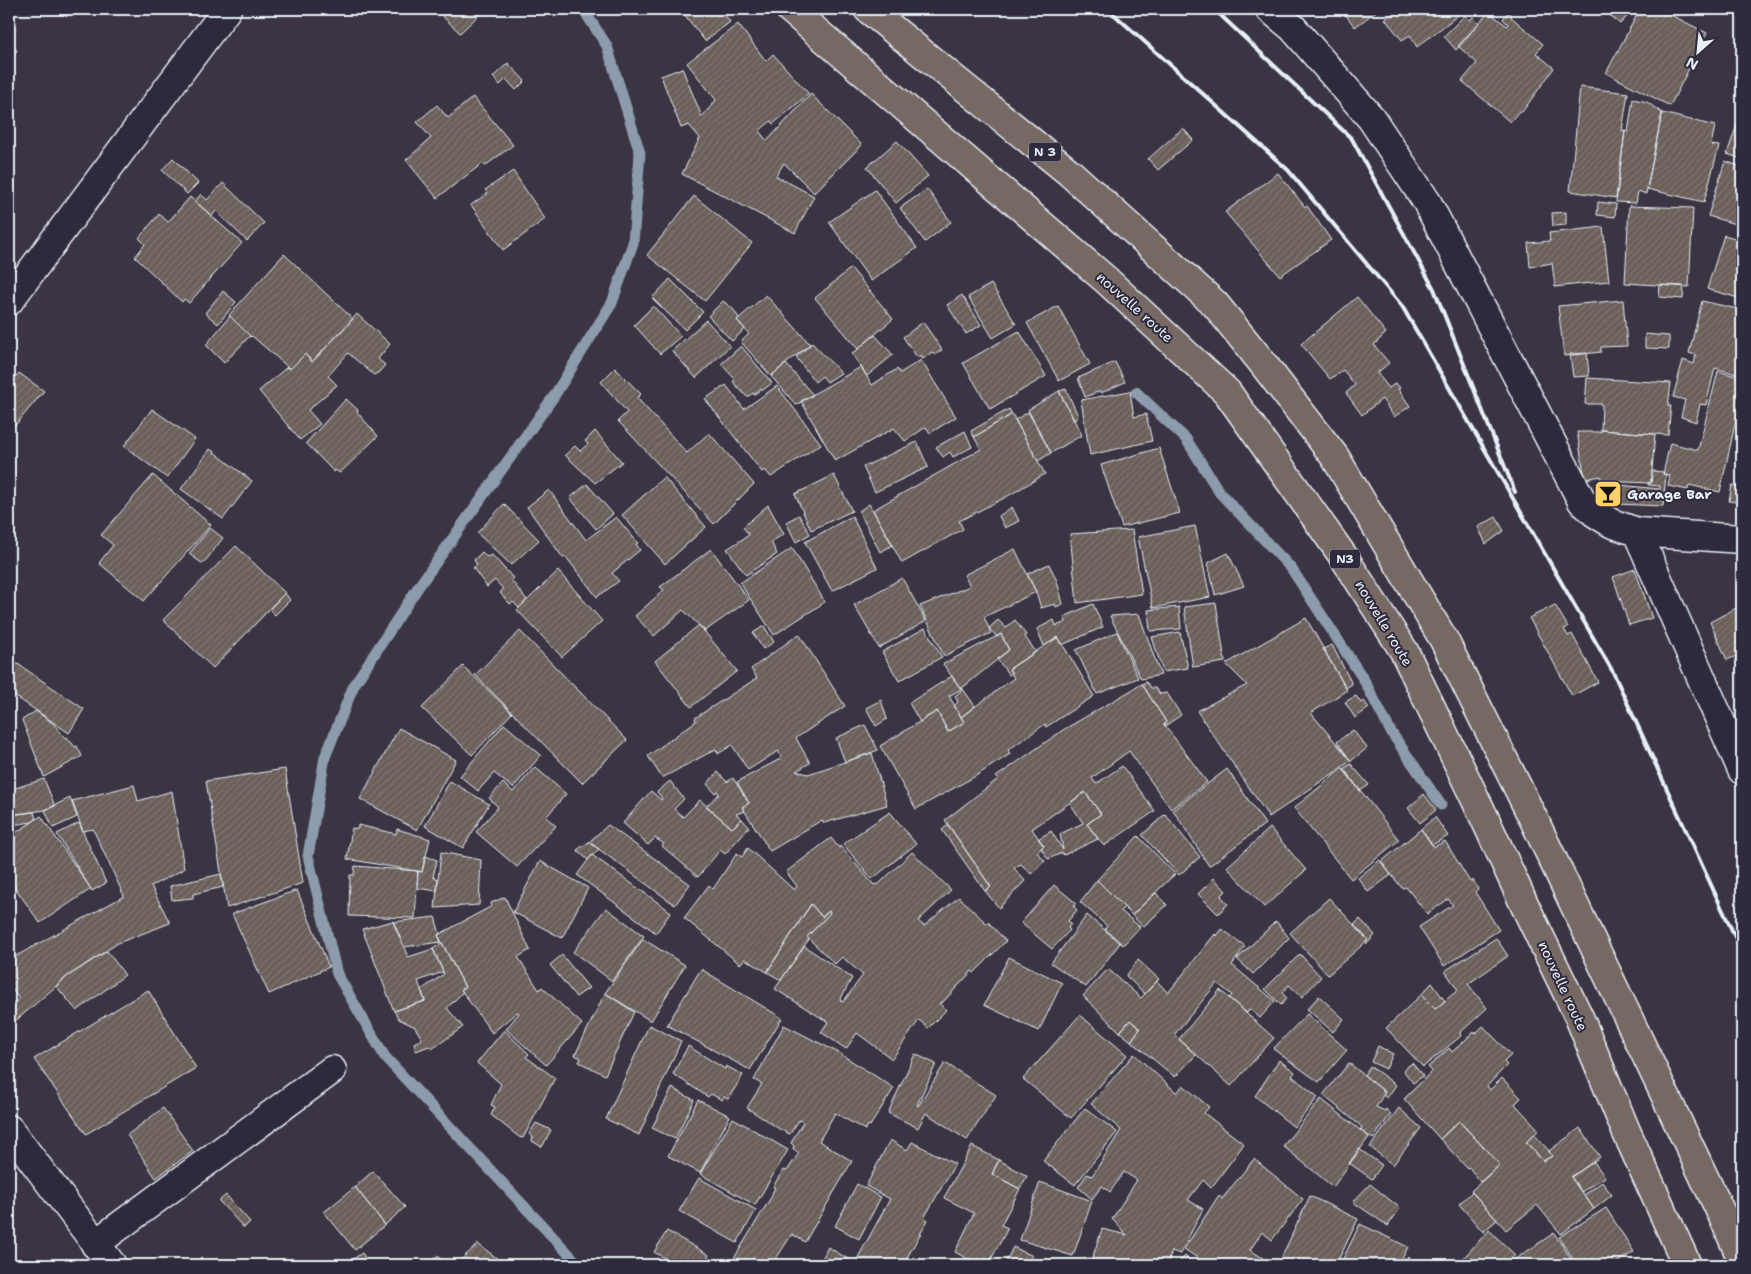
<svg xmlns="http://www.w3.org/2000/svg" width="1751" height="1274" font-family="'Shantell Sans',sans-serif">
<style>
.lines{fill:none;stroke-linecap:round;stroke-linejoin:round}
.stream{stroke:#8c9cac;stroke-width:11}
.building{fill:url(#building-hatch);stroke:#e8f1f8}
.street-casing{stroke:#e8f1f8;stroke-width:31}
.secondary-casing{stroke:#e8f1f8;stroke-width:31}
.highway-casing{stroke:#e8f1f8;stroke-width:31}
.street{stroke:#2f2a3d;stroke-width:28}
.secondary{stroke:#2f2a3d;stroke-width:28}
.highway{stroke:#766964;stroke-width:28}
.rail{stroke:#e8f1f8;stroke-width:4}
.labels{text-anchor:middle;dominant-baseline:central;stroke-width:4;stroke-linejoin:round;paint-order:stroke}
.shield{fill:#2f2a3d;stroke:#b0b5c0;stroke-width:1}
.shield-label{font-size:12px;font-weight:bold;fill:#e8f1f8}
.street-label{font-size:14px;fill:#e8f1f8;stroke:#2f2a3d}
.poi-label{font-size:14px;font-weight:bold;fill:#e8f1f8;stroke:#2f2a3d;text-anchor:start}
</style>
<defs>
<pattern id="building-hatch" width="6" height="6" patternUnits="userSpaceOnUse" patternTransform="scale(1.25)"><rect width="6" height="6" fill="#6a5e59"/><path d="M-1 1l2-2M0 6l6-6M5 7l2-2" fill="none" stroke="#7f7672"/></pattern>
</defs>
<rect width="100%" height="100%" fill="#3b3443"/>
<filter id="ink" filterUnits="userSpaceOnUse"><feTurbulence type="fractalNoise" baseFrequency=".02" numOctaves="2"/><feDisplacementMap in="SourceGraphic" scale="10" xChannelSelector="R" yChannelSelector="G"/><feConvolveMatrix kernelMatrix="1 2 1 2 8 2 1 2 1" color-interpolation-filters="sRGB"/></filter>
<g filter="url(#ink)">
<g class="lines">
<path class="stream" d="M1136,392L1186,439L1220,493L1291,568L1364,680L1391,732L1441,805
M579,1265L385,1057L337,974L308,856L325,757L354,685L419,586L554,396L612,303L633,243L640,153L607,46L583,9"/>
</g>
<path class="building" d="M59,9H76L66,17Z
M435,9H485L460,33Z
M680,9H720L730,22L705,41Z
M1341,9H1379L1355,27Z
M1400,9H1466L1417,47L1410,35L1402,40L1385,19Z
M1603,9H1634L1620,24Z
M1640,9H1659L1707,33L1670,106L1606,73Z
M1489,12L1507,26L1508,24L1503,19L1508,12L1512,15L1511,17L1543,44L1536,53L1554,68L1522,112L1519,111L1510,122L1462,81L1477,63L1458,46Z
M1465,15L1470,20L1473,17L1479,23L1456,50L1444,36Z
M738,24L766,61L773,54L809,94L773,124L771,121L759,131L767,141L811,94L862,145L814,193L784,163L776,176L814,196L795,233L682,174L700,138L689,125L681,128L661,76L682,68L702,117L716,100L687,63Z
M9,40L17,51L9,57Z
M508,63L525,81L516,90L506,79L500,85L493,77Z
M1580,87L1628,93L1622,131H1625L1616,198L1570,191Z
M473,97L513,145L485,166L483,163L437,198L406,160L431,138L417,122L437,105L448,118Z
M1633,99L1647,102L1662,113L1646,194L1638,191L1636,203L1616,202L1625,131L1628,132Z
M1742,110V159L1727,154Z
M1662,113L1715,126L1711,145L1719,146L1704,202L1647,189Z
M1183,128L1193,140L1158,170L1148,159Z
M897,141L928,176L896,203L867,167Z
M173,158L198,183L187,194L162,170Z
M1725,161L1742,167V226L1708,216Z
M513,171L545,219L503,250L471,205L488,193L485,190Z
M1278,173L1305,207L1307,206L1331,240L1280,276L1225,212Z
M223,183L264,223L247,241L216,211L212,216L195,201L201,194L207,200Z
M927,189L951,222L925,242L900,208Z
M875,190L917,248L871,281L829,222Z
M694,196L752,243L705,301L647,255Z
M190,197L242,243L189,303L184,299L182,302L135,257L145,244L139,238L159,214L168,222Z
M1598,202L1616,204L1615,217L1597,215Z
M1629,206L1693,208L1689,287L1625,283Z
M1566,212V225L1553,226L1552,213Z
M1603,227L1609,281L1555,287L1552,263L1530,267L1528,243L1550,241L1549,233Z
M1724,235L1742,240V299L1707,289Z
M284,254L353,319L312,362L305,354L290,369L252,336L251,337L229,315Z
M851,268L893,319L858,349L815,298Z
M670,279L703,312L685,330L652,298Z
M991,284L1016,324L993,338L968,297Z
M1660,285L1684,286L1683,299L1659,297Z
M223,291L236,302L218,324L205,313Z
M766,295L810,344L771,376L741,342L749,334L737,320Z
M962,295L981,325L966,334L947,305Z
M1357,297L1386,333L1374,345L1389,363L1377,373L1389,388L1396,383L1400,388L1398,389L1410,406L1394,417L1382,399L1362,415L1346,393L1355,385L1343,370L1330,379L1301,344Z
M1623,300L1627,346L1601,347V352L1564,356L1558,306Z
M723,301L733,309L739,318L737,320L745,329L732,341L708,316Z
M1702,301L1742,310V366L1738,365L1736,374L1715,368L1706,405L1700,404L1696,422L1681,417L1685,400L1673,397L1683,360L1694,364L1696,355L1689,353Z
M653,306L681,336L660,354L634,325Z
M1058,306L1090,364L1059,381L1027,323Z
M357,314L390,344L378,359L385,365L379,372L374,375L348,353L328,376L337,385L308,410L320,424L300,440L259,391L287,367L290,369L305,354L312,362Z
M230,316L250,336L224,363L206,345Z
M706,320L730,346L696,378L672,351Z
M923,322L942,350L935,355L932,352L923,359L921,355L917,357L903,337Z
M1019,331L1046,376L990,409L963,363Z
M1645,334L1669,336V349L1645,348Z
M875,335L893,355L867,376L852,354Z
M812,343L841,373L827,382L822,376L815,382L796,357Z
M741,346L772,383L763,390L761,389L754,395L753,393L747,397L733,382L735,379L721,364Z
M1587,353L1589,376L1573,377L1570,354Z
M921,360L956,417L930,433L926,427L905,441L894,428L835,461L801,401L861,367L872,385L897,369L900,373Z
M1115,362L1125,382L1101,393L1100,391L1085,397L1078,378Z
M786,364L813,395L796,405L771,376Z
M615,368L641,394L637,398L687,453L709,433L754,484L714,524L618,421L627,412L601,382Z
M1718,371L1742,378V393L1720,492L1689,485L1688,490L1668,486L1670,475L1663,474L1670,443L1698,450Z
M19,373L44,391L12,429L9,427V385Z
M1587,378L1671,383L1668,406H1671L1668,435L1601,430L1602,404H1585Z
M726,385L744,409L777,386L821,444L771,477L765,470L762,472L705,399Z
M1066,389L1078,416L1074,421L1059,391Z
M1059,391L1082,435L1051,453L1028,410Z
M1130,391L1134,417L1146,414L1152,441L1090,455L1081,400Z
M346,399L358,410L357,412L378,436L340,473L335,470L334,472L306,443Z
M152,409L195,439L167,478L124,446Z
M1009,409L1012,414L974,437L971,431Z
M1028,412L1051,453L1038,461L1015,420Z
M1012,414L1045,474L1008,496L959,521L963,529L902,563L873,510L981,449L974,437Z
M1601,430L1655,434L1651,483L1601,481V476L1585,479L1577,432H1601Z
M595,431L622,462L595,483L565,455L575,446L580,451L588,444L585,441Z
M965,431L972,447L953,457L950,452L943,457L936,447Z
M917,442L928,467L875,492L863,467Z
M1159,448L1180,513L1122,527L1101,465Z
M210,449L252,481L223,519L181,489Z
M1652,471L1664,472L1663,474L1666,475L1663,506L1616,504L1619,485L1660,489V486L1648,485V483H1651Z
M153,475L211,525L144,601L99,563L113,545L101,535Z
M834,475L852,511L811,530L795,494Z
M664,477L706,527L665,564L622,515Z
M587,484L613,514L596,529L570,498Z
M1732,485L1742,487V503L1729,501Z
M1602,486L1615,487L1614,503L1600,502Z
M549,490L586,540L616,517L638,543L636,544L640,550L612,573L619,581L597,597L566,557L563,558L527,507Z
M504,504L539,540L511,565L477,533Z
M869,504L893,545L880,552L859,511Z
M768,505L784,534L771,542L777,554L746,575L727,549L749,535L743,527Z
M1012,507L1019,521L1005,528L999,516Z
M799,515L810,534L796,542L786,522Z
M852,516L877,568L832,591L805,542Z
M1496,517L1504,531L1486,544L1478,527Z
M1195,526L1210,597L1153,608L1138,537Z
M210,528L223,538L203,564L189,554Z
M1132,530L1142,594L1077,603L1070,534Z
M236,546L285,593L213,668L163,620Z
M792,548L825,602L774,635L740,583Z
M711,549L749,600L705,631L683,610L654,636L635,616L664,590L660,587Z
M1015,549L1036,592L984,617L991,633L944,656L920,606L970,586L964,575Z
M482,552L487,557L492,555L513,578L511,580L527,600L519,608L513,602L510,604L500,593L503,589L495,580L487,587L473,568L477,565L474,560Z
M1228,553L1244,586L1215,595L1208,563Z
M1049,564L1057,581L1063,604L1056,607L1055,604L1041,608L1036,592L1027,574Z
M1635,569L1652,618L1629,625L1613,577Z
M558,571L602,621L562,657L517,610Z
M902,578L926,621L879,648L854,605Z
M285,593L290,600L275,615L269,609Z
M1216,603L1225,662L1193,667L1184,607Z
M1093,604L1103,627L1062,645L1058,637L1044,646L1037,629L1054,620L1056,626L1066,622L1064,617Z
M1555,605L1568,627L1564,629L1568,636L1572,634L1598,682L1572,696L1529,618Z
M1742,605V660L1739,655L1727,660L1710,622Z
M1179,607L1181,629L1150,631L1148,610Z
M1139,614L1157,665L1161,675L1141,679L1110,616Z
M1306,618L1347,690L1311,713L1351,761L1269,817L1197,711L1247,685L1226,664Z
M998,620L1006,628L1015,620L1026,635L1025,637L1036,652L1009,669L1012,673L1009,675L997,659L1009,650L1001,634L997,637L989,628Z
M699,625L737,671L691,707L655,661Z
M764,626L774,642L763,649L753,633Z
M925,628L942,657L899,681L882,652Z
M520,631L627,740L582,783L475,675Z
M1117,632L1138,678L1097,694L1076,650Z
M1180,632L1188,668L1163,672L1152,637Z
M799,634L845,706L796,738L810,763L796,771L808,774L872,753L887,805L824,823L822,820L770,851L742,807L749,803L737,782L782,758L778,751L748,770L732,745L718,754L716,749L662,778L648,756L696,721L695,718L757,678L751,669Z
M1001,634L1009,650L961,689L943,664Z
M1058,637L1094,696L1046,727L1045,724L1008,750L1010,754L974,777L916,809L880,746L937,711L948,732L964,722L961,717L1014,678L1009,669Z
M1332,645L1352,684L1346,688L1323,649Z
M9,658L84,709L69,733L9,692Z
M463,666L512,713L472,755L422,708Z
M952,676L961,689L949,696L964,722L948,732L937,711L920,722L909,703Z
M1146,682L1151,688H1155L1160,694L1167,693L1181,715L1165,726L1164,724L1166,722L1142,684Z
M1142,684L1166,722L1164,724L1207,782L1171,809L1129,751L1092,778L1096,784L1122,766L1155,811L1104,846L1087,824L1101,814L1085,792L1032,829L1044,846L1037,852L1045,861L1031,874L1021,864L1014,868L1025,881L999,908L985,891L991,887L945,820L998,779L996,777L1063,730Z
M963,689L975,706L961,717L954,706L958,702L955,696Z
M1356,696L1361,703L1364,701L1369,708L1355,718L1345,702Z
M881,700L887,719L876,726L866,708Z
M36,711L54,724L65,738L67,737L75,747L77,746L82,756L44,777L22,720Z
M504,724L541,755L513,788L494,773L478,791L460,776Z
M865,725L878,750L845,762L836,738Z
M399,728L456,760L417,830L360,799Z
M1353,730L1367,748L1351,761L1337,742Z
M1351,764L1369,785L1360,791L1343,769Z
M535,767L566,794L546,817L556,826L517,867L476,832L498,807L489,798L503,783L513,792Z
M1343,768L1399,840L1351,879L1294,808Z
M285,769L303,883L227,908L206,781Z
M1227,769L1265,824L1209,866L1173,810Z
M718,772L727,782L733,778L749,803L742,807L745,811L736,814L742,819L732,828L706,806L719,794L717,791L715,793L707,784Z
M44,779L55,806L45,810L9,815V790Z
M450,781L489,804L463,848L425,826Z
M670,781L684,799L674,809L683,817L700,800L732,828L742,819L749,827L725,854L720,850L698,877L662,846L664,844L655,838L648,845L623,823L651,791L661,800L662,798L657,792Z
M134,785L138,801L172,791L184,869L151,886L170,923L118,943L68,976L13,1023L9,1017V1006L19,999L9,985V960L124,896L93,829L83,831L72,801Z
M1085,792L1101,814L1087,824L1098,839L1064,855L1062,853L1048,859L1041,848L1044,846L1038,839L1051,831L1063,850L1060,834L1083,823L1070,803Z
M1424,794L1436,810L1420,823L1408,808Z
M70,798L77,817L53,828L45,810Z
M34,812L36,819L32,822L12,825L11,815Z
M890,812L916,844L872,879L843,844Z
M1165,814L1200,857L1179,875L1142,835Z
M41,816L91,889L40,923L9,879V833L11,836Z
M1435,817L1448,836L1432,845L1421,829Z
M79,823L106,883L92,891L57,834Z
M358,825L396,834L397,829L430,839L422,872L347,859L352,828L358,829Z
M608,825L690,884L675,905L589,842Z
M948,825L991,887L985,891L942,830Z
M1270,828L1306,870L1264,907L1227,867Z
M1421,829L1434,847L1445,841L1470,882L1473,880L1478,889L1475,892L1499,930L1444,966L1419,927L1453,905L1448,899L1427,914L1406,887L1402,888L1381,862Z
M1138,836L1175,874L1132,915L1097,880Z
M831,838L839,848L840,846L874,885L876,884L878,885L912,852L951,890L918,921L924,926L959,897L986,923L988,922L1006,941L974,973L972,971L943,1002L939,1003L946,1010L928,1028L919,1020L892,1059L857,1033L846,1049L821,1032L828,1022L775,989L804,946L852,978L840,1000L843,1002L863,975L842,957L835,964L807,937L830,913L829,911L822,917L811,904L767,972L745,959L740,964L684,918L709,885L713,889L737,853L742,857L748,848L794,890L797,886L786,872Z
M589,842L599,849L588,860L577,850Z
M441,852L481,860L479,905L435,908Z
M592,855L671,912L656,933L577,875Z
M425,856L437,860L433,877L438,879L437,891L417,888L418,871L422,872Z
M1380,860L1391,875L1368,892L1358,878Z
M540,861L588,888L562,938L513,912Z
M355,866L418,871L415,918L349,916L350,875H354Z
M221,874L223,887L193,894V898L172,900L170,886Z
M1214,878L1226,891L1221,896L1228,904L1218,914L1198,894Z
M1097,880L1124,907L1121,911L1140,927L1123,945L1105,929L1107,926L1080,902Z
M1054,885L1076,903L1074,907L1077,910L1068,921L1071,924L1068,928L1070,930L1052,949L1021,923Z
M297,890L329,967L269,994L232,914Z
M1156,893L1167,905L1143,927L1132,915Z
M505,897L530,950L518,957L539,990L542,987L582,1024L546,1065L506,1029L519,1013L517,1012L492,1033L461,990L465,987L438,935L492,906L491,903Z
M1329,898L1368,940L1328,975L1290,933Z
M811,904L822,917L829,911L830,913L807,937L809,939L781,980L767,972Z
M606,908L644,936L612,981L573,952Z
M1087,915L1120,943L1086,987L1051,963Z
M435,917L440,934L438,935L441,942L404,947L393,922Z
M1360,919L1375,935L1367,944L1365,942L1368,940L1354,925Z
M393,921L408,957L433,949L443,972L418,981L425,1001L394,1011L362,929Z
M1276,921L1289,938L1253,974L1237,959Z
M1222,929L1245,946L1232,965L1275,1001L1260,1018L1250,1009L1247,1013L1229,998L1232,995L1217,983L1174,1035L1196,1055L1175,1077L1131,1041L1140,1029L1130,1020L1120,1032L1083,996L1108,969L1141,998L1157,981L1168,993L1215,934L1217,936Z
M1496,938L1508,956L1468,984L1487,1008L1460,1033L1461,1036L1423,1067L1386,1028L1421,995L1435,1009L1458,990L1445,971Z
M643,939L685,965L651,1021L605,993Z
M442,943L465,987L461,990L463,992L447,1008L463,1027L432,1049L429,1046L416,1051L414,1043L422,1039L415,1027L399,1019L394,1011L425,1001L421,990L444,974L433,949Z
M107,951L125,975L77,1011L56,986L68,976Z
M1300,954L1321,977L1302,997L1289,985L1282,993L1287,998L1281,1005L1265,989Z
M562,955L589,988L576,997L550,965Z
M1009,957L1062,983L1039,1031L984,1005Z
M1138,960L1159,979L1145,994L1126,976Z
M701,969L782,1018L750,1070L667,1025Z
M1432,983L1445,1001L1435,1009L1421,995Z
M148,990L196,1068L86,1134L34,1059Z
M1220,990L1274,1038L1231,1086L1179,1039Z
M605,993L634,1012L605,1075L579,1062L581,1058L575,1055Z
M1319,996L1344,1019L1333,1032L1307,1009Z
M1307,1014L1347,1050L1319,1082L1273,1049Z
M1080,1015L1127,1055L1071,1118L1023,1079Z
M1130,1020L1140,1029L1131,1041L1120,1032Z
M649,1025L681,1041L639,1135L606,1119Z
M784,1025L839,1053L894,1088L870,1126L868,1125L865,1130L835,1113L819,1141L852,1161L805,1242L792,1234L772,1265H730L773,1194L772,1193L775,1188L773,1187L783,1170L787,1171L799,1153L793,1149L794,1146L791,1143L803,1122L799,1120L790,1134L781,1130L747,1108L762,1084L754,1080Z
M1483,1026L1511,1055L1504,1062L1507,1065L1487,1086L1490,1090L1502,1078L1521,1098L1515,1104L1539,1130L1526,1142L1543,1161L1552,1156L1549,1151L1580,1128L1600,1157L1571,1177L1594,1209L1561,1234L1537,1205L1506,1230L1471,1191L1500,1165L1459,1121L1440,1139L1404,1099L1432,1071L1428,1067L1449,1048L1452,1052L1474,1032L1475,1034Z
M504,1030L529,1054L526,1057L555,1078L523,1138L519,1137L491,1115L495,1107L491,1105L501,1084L477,1063Z
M688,1046L725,1069L726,1066L743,1075L728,1099L724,1097L722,1100L711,1094L708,1097L673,1074Z
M1378,1046L1393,1054L1386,1069L1371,1062Z
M915,1054L936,1064L917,1105L918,1106L945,1063L996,1095L967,1140L926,1113L918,1128L888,1113Z
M1134,1054L1177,1093L1183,1085L1209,1107L1204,1113L1244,1144L1211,1188L1203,1180L1188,1200L1203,1209L1180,1254L1172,1251L1167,1265H1090L1102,1229L1127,1235L1112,1219L1137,1180L1124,1172L1110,1192L1102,1186L1092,1199L1078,1187L1087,1174L1092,1176L1121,1130L1091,1104Z
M1279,1060L1295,1072L1292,1076L1318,1097L1294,1127L1255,1096Z
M1349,1063L1385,1092L1376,1107L1385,1111L1386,1109L1391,1114L1373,1139L1360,1130L1362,1127L1323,1095Z
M1412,1063L1423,1076L1413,1083L1403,1070Z
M1370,1066L1396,1085L1387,1098L1383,1095L1385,1092L1364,1075Z
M672,1088L694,1100L675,1139L652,1128Z
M1321,1099L1369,1137L1333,1187L1283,1146Z
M698,1100L730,1116L700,1173L668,1156Z
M163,1108L193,1151L156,1178L127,1135Z
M1085,1108L1117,1132L1075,1185L1043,1161Z
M1399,1108L1421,1128L1393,1165L1370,1147Z
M733,1118L788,1150L755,1205L700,1174Z
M1459,1121L1500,1165L1480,1182L1469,1167L1467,1168L1440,1139Z
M536,1123L551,1130L542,1147L532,1141L533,1137L529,1134Z
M1534,1134L1549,1151L1552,1156L1543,1161L1526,1142Z
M890,1140L907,1150L912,1142L955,1164L924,1218L928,1220L903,1265H819L828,1247L858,1265L860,1263L856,1261L890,1199L866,1186Z
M972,1146L999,1160L992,1174L1020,1189L1001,1225L1008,1228L988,1265H979L955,1252L974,1213L944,1198Z
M1359,1149L1382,1165L1372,1179L1349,1163Z
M1254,1159L1303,1199L1272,1240L1262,1232L1250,1250L1263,1258L1261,1261L1269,1265H1200L1202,1261L1184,1249L1219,1195L1222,1199Z
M999,1160L1027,1176L1020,1189L992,1174Z
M1594,1162L1605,1177L1581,1192L1571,1177Z
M373,1171L405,1207L385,1225L355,1187Z
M699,1178L756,1210L737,1243L679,1211Z
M1040,1182L1092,1201L1073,1256L1020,1240Z
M1602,1182L1612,1195L1594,1209L1584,1195Z
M857,1184L881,1197L859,1239L835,1226Z
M1370,1184L1400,1208L1388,1226L1353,1202Z
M355,1187L385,1225L355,1250L324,1212Z
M1472,1192L1497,1220L1483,1232L1459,1204Z
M226,1195L250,1222L244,1228L219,1201Z
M1310,1196L1358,1219L1336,1265H1278Z
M1606,1208L1634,1252L1613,1265H1577L1559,1237Z
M1360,1224L1408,1247L1399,1265H1340Z
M1489,1230L1515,1255L1506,1265H1459L1458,1264Z
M667,1231L709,1255L703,1265H676L654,1252Z
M1554,1233L1575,1265H1517L1514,1260Z
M478,1244L506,1265H455Z
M1013,1247L1033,1256L1028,1265L1005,1264Z
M362,1253L370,1265H344L352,1260Z
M438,1256L445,1265H425Z
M1185,1256L1196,1265H1176Z
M913,1257L930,1265H909Z
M1408,1257L1422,1265H1404Z"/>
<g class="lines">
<defs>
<path id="street" d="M1270,9L1293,28L1371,118L1427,202L1582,501L1595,513L1611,523L1637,532L1742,539
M9,301L227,9
M1637,532L1742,770
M95,1244L332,1070"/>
<path id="secondary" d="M9,1129L112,1265"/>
<path id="highway" d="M790,9L1105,279L1227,392L1343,556L1404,651L1485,819L1526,908L1579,1017L1626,1131L1687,1265
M868,9L1070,173L1215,304L1261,361L1335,457L1444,640L1534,820L1725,1221L1742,1260"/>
</defs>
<use href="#street" class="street-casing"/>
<use href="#secondary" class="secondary-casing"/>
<use href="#highway" class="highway-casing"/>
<use href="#street" class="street"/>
<use href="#secondary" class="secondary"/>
<use href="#highway" class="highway"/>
<path class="rail" d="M1108,9L1288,170L1402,306L1613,672L1742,952
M1214,9L1352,139L1434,289L1515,492"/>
</g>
</g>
<defs>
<symbol id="bar-square" viewBox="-11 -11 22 22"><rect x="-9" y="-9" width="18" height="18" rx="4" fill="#ffd166" stroke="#2f2a3d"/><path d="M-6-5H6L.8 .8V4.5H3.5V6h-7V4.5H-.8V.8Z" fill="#111"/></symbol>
</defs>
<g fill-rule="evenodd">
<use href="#bar-square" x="1592" y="478" width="32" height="32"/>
</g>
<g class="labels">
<g class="shield">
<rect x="1029" y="142.5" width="32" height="19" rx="4"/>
<rect x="1330" y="549.5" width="30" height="19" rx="4"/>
</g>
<g class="shield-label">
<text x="1045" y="152">N 3</text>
<text x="1345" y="559">N3</text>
</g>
<g class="street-label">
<text transform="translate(1135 307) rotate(42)">nouvelle route</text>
<text transform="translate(1384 623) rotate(59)">nouvelle route</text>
<text transform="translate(1563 986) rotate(65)">nouvelle route</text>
</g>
<g class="poi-label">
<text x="1627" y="494">Garage Bar</text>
</g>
</g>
<rect width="1751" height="1274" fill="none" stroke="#2f2a3d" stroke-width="30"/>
<rect x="15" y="15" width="1721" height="1244" fill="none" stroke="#e8f1f8" stroke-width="2" filter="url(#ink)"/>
<g transform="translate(1698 52) rotate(207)" stroke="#2f2a3d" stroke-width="4" paint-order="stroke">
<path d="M0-4L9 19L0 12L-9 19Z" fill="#e8f1f8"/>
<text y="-8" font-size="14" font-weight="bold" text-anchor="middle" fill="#e8f1f8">N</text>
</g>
</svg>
